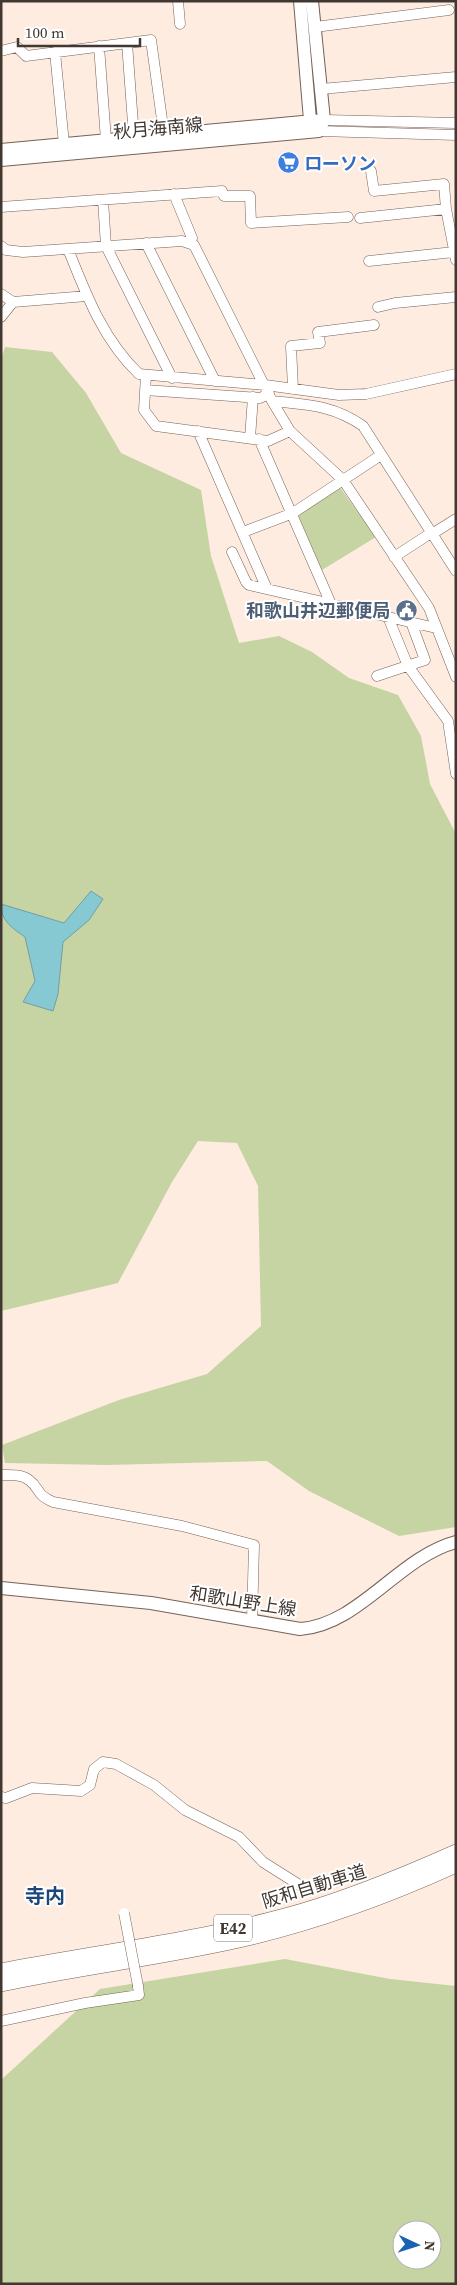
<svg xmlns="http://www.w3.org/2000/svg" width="457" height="2285" font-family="'Source Serif 4','Noto Sans JP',serif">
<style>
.green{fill:#c6d4a3;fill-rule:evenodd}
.water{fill:#87c9d3;stroke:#729ea3}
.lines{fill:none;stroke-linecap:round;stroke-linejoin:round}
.minor-casing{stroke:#766256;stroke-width:11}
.major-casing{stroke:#766256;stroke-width:14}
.highway-casing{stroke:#766256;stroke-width:16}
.minor{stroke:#fff;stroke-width:10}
.major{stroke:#fff;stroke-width:12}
.highway{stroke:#fff;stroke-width:15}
.minor-bridge-casing{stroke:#766256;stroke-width:11;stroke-linecap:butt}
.minor-bridge{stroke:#fff;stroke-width:10}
.labels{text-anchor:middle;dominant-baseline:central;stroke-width:4;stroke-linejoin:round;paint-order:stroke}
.shield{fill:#fff;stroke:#7a7470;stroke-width:1}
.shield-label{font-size:16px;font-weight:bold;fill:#413832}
.street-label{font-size:18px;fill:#413832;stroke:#fff}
.shop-label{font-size:18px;font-weight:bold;fill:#366cbe;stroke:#fff;text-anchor:start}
.service-label{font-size:18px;font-weight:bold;fill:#4e5e75;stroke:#fff;text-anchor:end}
.quarter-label{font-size:20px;font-weight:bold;fill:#1c477b;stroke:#fff}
</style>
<rect width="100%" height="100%" fill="#feece0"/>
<path class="green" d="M5,347L52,352L86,393L121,453L201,490L211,556L239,643L279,636L312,652L349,678L398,695L421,736L430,784L456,834V1527L399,1536L309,1491L267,1461L107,1465L5,1463L2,1445L119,1400L207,1374L261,1326L258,1186L237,1143L198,1141L172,1182L118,1283L1,1311V360Z
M339,486L376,537L322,570L298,515Z
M285,1959L390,1979L456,1986V2284H1V2080L100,1989ZM402,2230H432V2260H402Z"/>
<path class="water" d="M91,891L103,899L89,920L63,942L58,994L53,1011L23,1002L35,981L25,937C12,928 1,921 1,904L64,923Z"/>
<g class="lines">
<defs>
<path id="minor" d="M178,1L180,24
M315,27L449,10
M127,43L134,137
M99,46L106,140
M1,51L17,47L26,56L151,40L164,134
M55,52L64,144
M321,89L456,77
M324,120L456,123
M319,131L456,135
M371,171L374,191L444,184L446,209L456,260
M174,194L192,238L190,243
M103,200L106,246L172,378
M1,207L222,191L224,196H250L251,223L348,217
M360,218L446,209
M146,243L215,381
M1,246L6,250L23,252L182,241L194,245L272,401L290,431L343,480L429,608L456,677
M68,249C86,294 103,340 139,374L265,385L339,395L366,394L456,374
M369,261L454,252
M1,294L13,302
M378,307L395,303L456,297
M1,317L13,302L87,296
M146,375L144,410L156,426L268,441L290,431
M293,389L291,346L320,343L318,332L374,325
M145,390L260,398L269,394
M272,401C308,405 333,405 363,426L456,571
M198,431L267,589
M250,438L253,397
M259,439L331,604
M243,532L293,513L381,455
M432,534L456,519
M232,552L246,582L249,585L436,628
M394,557L431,533
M388,617L408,666L448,721L456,774
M377,676L425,660L411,622
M1,1475C11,1475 21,1474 29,1480C41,1489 35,1494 53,1502L182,1526L254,1545L252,1621
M1,1797L6,1798L32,1788L81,1791L90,1785L94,1769L103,1762L116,1764L154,1785L185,1810L239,1837L263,1862L301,1886
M1,2021L85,2003L139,1995L138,1986"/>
<path id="major" d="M300,1L310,120L314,125
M312,1L324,120L321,126
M1,150L324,120
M1,160L319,131
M1,1588L151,1603L300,1629C359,1625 399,1557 456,1542"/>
<path id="highway" d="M1,1971C96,1953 192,1941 285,1916C344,1900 400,1877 456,1852
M1,1984C84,1966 169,1957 252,1937C322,1920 390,1895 456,1865"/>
</defs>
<use href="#minor" class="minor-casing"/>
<use href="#major" class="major-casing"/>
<use href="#highway" class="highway-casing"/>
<use href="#minor" class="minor"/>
<use href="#major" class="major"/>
<use href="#highway" class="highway"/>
<defs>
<path id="minor-bridge" d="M124,1913L138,1986"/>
</defs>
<use href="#minor-bridge" class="minor-bridge-casing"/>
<use href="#minor-bridge" class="minor-bridge"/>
</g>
<defs>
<symbol id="supermarket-disc" viewBox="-11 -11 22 22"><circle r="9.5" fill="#3f7fe0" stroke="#fff"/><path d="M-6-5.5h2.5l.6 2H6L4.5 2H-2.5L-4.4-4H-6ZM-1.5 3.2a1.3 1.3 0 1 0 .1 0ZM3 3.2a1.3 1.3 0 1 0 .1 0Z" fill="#fff"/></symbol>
<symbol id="civic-disc" viewBox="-11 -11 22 22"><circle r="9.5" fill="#5c6f8a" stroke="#fff"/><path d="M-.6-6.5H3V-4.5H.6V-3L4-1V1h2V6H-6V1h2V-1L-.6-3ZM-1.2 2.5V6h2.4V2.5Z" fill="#fff"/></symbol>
</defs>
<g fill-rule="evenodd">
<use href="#supermarket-disc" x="276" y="150" width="25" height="25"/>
<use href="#civic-disc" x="394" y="598" width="25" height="25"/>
</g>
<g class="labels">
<rect class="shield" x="214" y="1914.5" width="38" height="27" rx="4"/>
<g class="shield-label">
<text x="233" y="1928">E42</text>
</g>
<g class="street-label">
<text transform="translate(158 128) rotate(-5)">秋月海南線</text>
<text transform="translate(243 1601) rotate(9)">和歌山野上線</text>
<text transform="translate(314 1886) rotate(-17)">阪和自動車道</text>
</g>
<g class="shop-label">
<text x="304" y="163">ローソン</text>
</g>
<g class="service-label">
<text x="390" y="610">和歌山井辺郵便局</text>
</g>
<g class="quarter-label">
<text x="45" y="1896">寺内</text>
</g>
</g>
<rect width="457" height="2285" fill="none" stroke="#413832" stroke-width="5"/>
<g transform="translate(417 2245) rotate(94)"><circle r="24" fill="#ffffff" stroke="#b3afad"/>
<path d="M0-4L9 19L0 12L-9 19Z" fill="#1a62b2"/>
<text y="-8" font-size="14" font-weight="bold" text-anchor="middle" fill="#413832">N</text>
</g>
<path d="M18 38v8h122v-8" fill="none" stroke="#413832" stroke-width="2.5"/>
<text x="25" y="38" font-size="15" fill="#413832" stroke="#ffffff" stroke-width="4" paint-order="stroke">100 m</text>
</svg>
